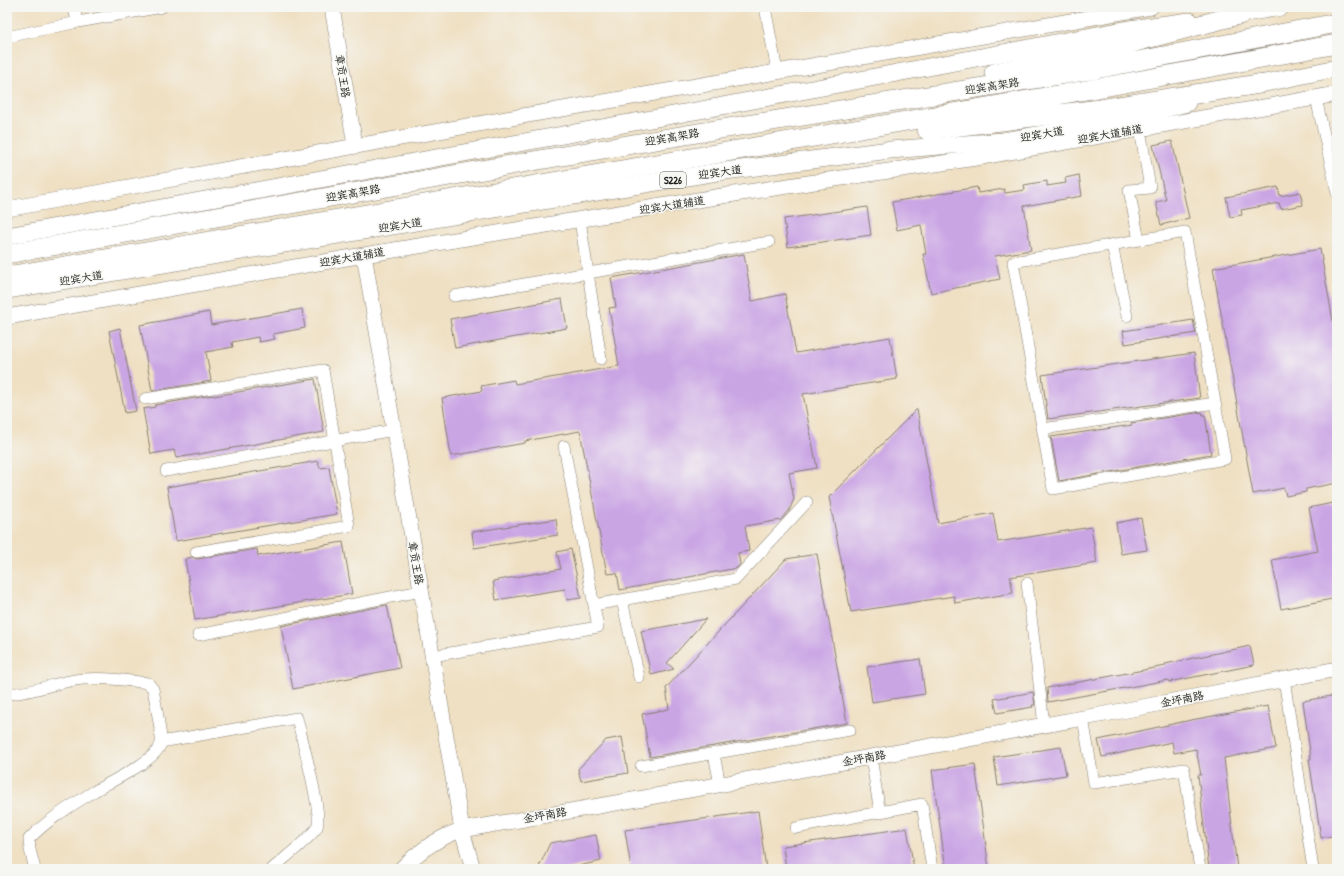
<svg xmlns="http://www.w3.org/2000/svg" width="1344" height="876" font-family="'Patrick Hand','LXGW WenKai TC',sans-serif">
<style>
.building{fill:#caa5e4}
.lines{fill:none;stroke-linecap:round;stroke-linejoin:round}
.street-casing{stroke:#867e70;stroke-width:12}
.secondary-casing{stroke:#867e70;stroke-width:16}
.primary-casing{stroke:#867e70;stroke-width:18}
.highway-casing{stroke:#867e70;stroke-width:20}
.street{stroke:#fff;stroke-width:11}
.secondary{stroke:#fff;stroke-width:15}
.primary{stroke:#fff;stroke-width:17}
.highway{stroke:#fff;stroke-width:19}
.labels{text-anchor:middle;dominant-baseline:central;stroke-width:3;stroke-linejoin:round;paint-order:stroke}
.shield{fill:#f6f6f2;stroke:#5d5d5c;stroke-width:1}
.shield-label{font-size:10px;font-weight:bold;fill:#1c1c1c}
.street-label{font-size:11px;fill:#1c1c1c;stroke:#f6f6f2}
</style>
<rect width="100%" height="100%" fill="#f6f6f2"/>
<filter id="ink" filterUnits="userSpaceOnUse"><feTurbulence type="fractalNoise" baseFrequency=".025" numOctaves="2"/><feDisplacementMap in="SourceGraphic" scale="8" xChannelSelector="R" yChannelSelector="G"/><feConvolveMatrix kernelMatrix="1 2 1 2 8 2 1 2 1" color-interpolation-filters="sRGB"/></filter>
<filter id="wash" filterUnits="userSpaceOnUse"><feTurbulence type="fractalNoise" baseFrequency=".012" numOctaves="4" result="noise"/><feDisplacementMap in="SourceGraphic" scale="16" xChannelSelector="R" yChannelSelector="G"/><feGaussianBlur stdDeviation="0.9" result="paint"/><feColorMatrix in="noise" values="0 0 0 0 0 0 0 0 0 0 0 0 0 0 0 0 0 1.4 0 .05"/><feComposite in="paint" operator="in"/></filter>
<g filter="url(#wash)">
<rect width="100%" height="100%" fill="#efe0c3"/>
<g id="blocks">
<path class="building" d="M1172,141L1189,218L1161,225L1156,202L1166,200L1153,145Z
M1079,175L1082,196L1024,206L1031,250L995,256L1000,279L931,293L923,254H926L921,225L897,230L892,202L977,187L978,193L1004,189L1005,193L1025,190L1024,185L1047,181V186L1066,183L1065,178Z
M1278,187L1280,196L1300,192L1303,205L1281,209L1279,203L1241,210L1242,215L1230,217L1226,197Z
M867,207L871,235L788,247L784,219Z
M1320,249L1337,343V483L1306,489V492L1286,496L1284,488L1253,494L1213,268Z
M744,254L752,301L785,294L796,353L890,337L897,379L803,394L817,468L789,473L794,499L789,511L781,520L745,526L749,551L738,553L740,564L737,568L620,590L617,573L607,574L580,431L525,441V443L451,456L442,398L482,391L481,386L514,380L515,384L619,366L609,308L616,307L611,278Z
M562,299L567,328L455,348L450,319Z
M302,309L305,328L273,334L275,339L259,342L258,337L232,342L233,347L206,352L211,381L152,391L140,325L209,312L211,325Z
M1193,320L1196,333L1125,344L1123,331Z
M120,328L136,411L125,413L109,331Z
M1194,353L1200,398L1048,419L1042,375Z
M315,379L324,432L176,458L174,450L151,454L143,409L155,407V405L213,395L214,396Z
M917,409L938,523L993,513L998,542L1091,527L1097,563L1010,577L1013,593L955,603L954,596L851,612L829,497Z
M1202,412L1203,415H1205L1211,454L1059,481L1051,437L1132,425L1131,423Z
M318,461L320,468L329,467L337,514L176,541L167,487Z
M1337,502V598L1281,609L1272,560L1318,551L1309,508Z
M1141,518L1147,550L1121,554L1116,523Z
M556,519L558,535L474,548L472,532Z
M343,542L352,594L195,620L185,559L192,557L197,559L257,549L258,556Z
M571,549L581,598L567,600L565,589L496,600L493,581L561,569L557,552Z
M817,554L847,723L650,757L642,714L669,709L666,688L786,559Z
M387,605L400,668L293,689L281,626Z
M706,619L667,663L674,669L651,675L641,631Z
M1250,646L1254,665L1169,682L1168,680L1048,702L1047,688L1165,666V664Z
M920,659L925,694L872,702L867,667Z
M1033,692L1035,705H1032L1033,707L997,713L994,699Z
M1337,695V835L1321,838L1309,759H1311L1303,701Z
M1268,706L1276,748L1224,758L1237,869H1209L1198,775H1201L1196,749L1174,753L1172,742L1102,757L1098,740L1191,720Z
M622,737L628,773L581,781L578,769L606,740Z
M1061,747L1066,775L998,786L994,757Z
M975,764L989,869H946L932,770Z
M758,811L766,869H631L625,830Z
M907,828L914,869H786L783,846Z
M596,835L601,861L565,869H538L550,843Z"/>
</g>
</g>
<g filter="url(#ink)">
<use href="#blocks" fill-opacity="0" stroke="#867e70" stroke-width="1"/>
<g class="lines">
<defs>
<path id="street" d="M73,7L78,22
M765,7L777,71
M7,37L78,22L162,7
M1316,98L1337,193
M580,220L601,359
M1185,232L1225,459L1053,489L1013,262Z
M1139,240L1129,190L1150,188L1140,129
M1112,245L1127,316
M454,296L769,242
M145,399L323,370L349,526L196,552
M1043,429L1215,403
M166,471L394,430
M1027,583L1044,725
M622,600L639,677
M594,605L736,579L807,502
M198,635L421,591
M433,656L598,627L564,446
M1284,679L1313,869
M7,694C34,693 58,681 83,679C103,677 128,680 148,683L153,689C155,700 162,735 161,743C157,761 109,782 93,792C71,806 47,820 29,839L30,850L35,869
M1083,718L1094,783L1184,769L1200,869
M161,742L297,718C301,736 323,814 317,827C312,837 282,860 272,869
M714,754L720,785
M871,757L880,813
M641,766L850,730
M796,828L922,804L932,869"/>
<path id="secondary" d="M332,7L355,145
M7,209C388,139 769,72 1151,7
M364,255L462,830L473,869
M7,317L364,255L728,195L976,158L1337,94
M401,869C418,852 439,837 462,830L723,784L1127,710L1337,669"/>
<path id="primary" d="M1228,16L1281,7
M1246,87L1337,68
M7,236L706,109L1129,29L1190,21
M7,290L717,172L890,150L1003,141L1113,122L1187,103"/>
<path id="highway" d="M994,73L1131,43L1242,14
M927,130L1100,109L1259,84
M7,254L539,160L715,130L1096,69L1337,23
M7,276L1098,88L1337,44"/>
</defs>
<use href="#street" class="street-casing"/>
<use href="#secondary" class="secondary-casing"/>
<use href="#primary" class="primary-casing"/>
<use href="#highway" class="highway-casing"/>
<use href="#street" class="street"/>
<use href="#secondary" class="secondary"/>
<use href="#primary" class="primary"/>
<use href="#highway" class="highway"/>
</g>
</g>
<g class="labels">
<rect class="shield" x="660" y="172" width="26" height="16" rx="3"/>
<g class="shield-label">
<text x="673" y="180">S226</text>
</g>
<g class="street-label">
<text transform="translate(343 76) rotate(81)">章贡王路</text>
<text transform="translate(992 86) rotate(-9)">迎宾高架路</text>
<text transform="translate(1042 134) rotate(-10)">迎宾大道</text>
<text transform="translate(1110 134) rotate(-10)">迎宾大道辅道</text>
<text transform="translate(672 137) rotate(-10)">迎宾高架路</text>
<text transform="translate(720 172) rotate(-8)">迎宾大道</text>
<text transform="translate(353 193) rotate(-10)">迎宾高架路</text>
<text transform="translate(672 205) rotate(-9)">迎宾大道辅道</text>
<text transform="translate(400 225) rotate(-9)">迎宾大道</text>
<text transform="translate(352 257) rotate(-10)">迎宾大道辅道</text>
<text transform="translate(81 278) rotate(-9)">迎宾大道</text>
<text transform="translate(416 563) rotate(80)">章贡王路</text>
<text transform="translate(1182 699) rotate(-11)">金坪南路</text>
<text transform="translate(864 758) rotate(-10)">金坪南路</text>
<text transform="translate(545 815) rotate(-10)">金坪南路</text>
</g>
</g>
<rect width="1344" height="876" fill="none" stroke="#f6f6f2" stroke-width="24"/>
</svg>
